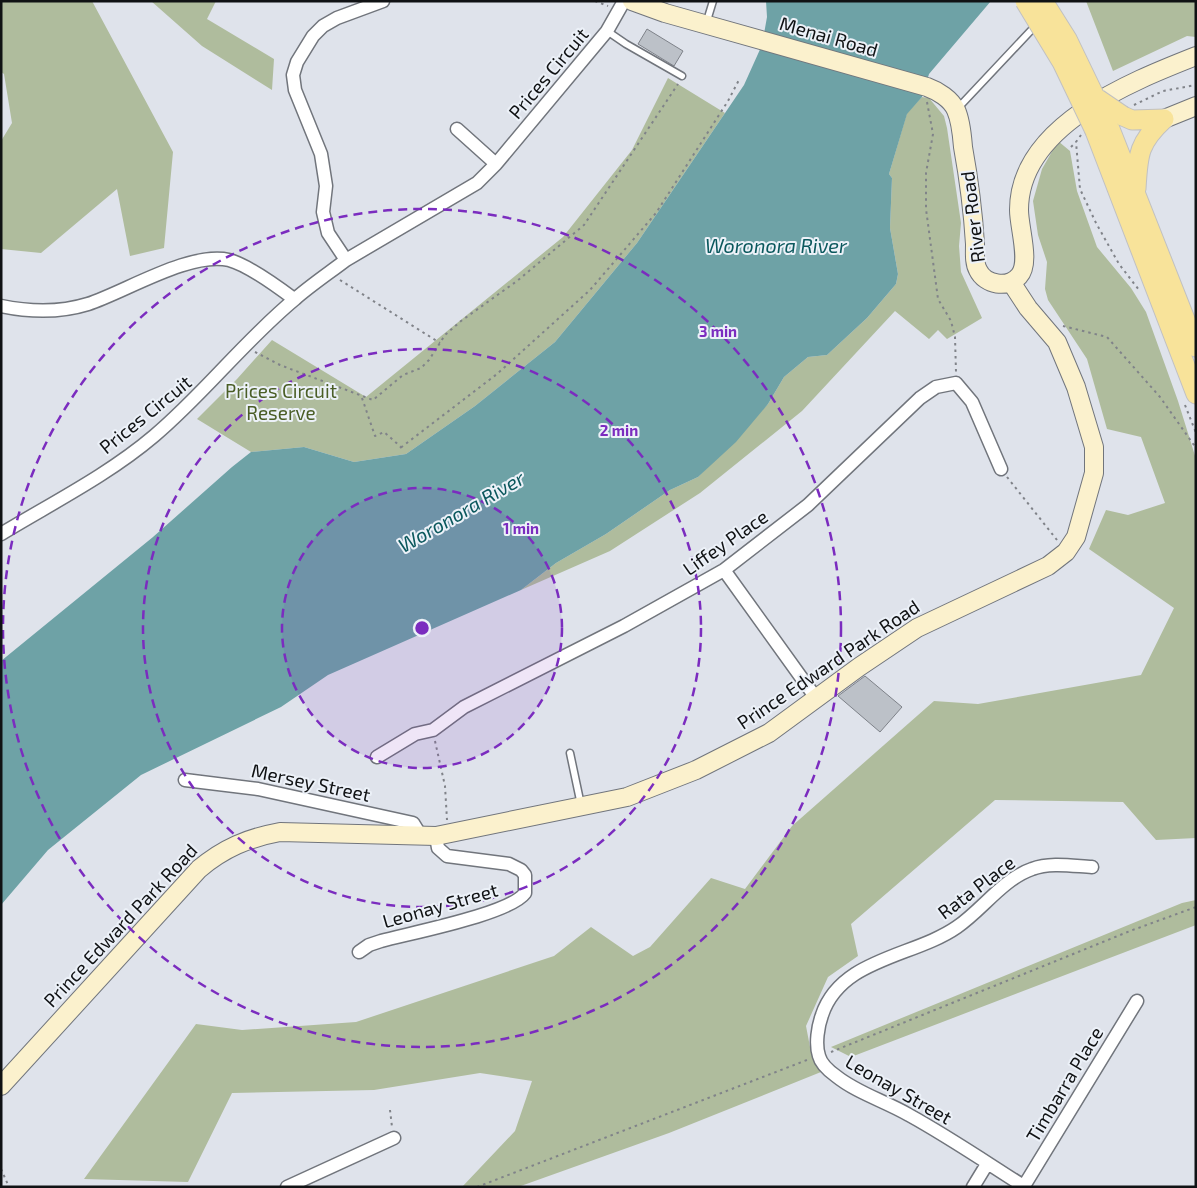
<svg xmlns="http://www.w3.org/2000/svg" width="1197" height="1188" font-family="'Exo 2',sans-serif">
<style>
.green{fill:#afbc9d}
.water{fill:#6ea2a6}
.building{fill:#bcc1c8;stroke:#7e8289}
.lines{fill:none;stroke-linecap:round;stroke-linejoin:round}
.lane-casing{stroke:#71757c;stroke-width:9}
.street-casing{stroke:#71757c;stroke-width:15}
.secondary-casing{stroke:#71757c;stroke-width:20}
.primary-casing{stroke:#c1c1c2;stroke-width:21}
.path{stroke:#808389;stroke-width:2;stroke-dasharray:2.5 4;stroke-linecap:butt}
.lane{stroke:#fff;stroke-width:6}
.street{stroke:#fff;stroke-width:12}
.secondary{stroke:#fbf1cd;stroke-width:18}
.primary{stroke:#f8e39a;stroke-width:19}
.primary-bridge-casing{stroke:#c1c1c2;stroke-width:21;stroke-linecap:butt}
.primary-bridge{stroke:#f8e39a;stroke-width:19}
.ring{fill:none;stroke:#7b2cbf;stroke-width:2.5;stroke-dasharray:9 6}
.labels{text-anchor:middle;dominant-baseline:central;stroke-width:4;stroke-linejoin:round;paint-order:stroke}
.street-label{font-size:19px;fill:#101214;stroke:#ecf1f8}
.park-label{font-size:19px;fill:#4a5e26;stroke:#ecf1f8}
.water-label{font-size:20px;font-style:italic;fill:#0b585d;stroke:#ecf1f8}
.centre{fill:#7b2cbf;stroke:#ecf1f8;stroke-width:2.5}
.ring-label{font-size:15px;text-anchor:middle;font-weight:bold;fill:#7b2cbf;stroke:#ecf1f8;stroke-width:4;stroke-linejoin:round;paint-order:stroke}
</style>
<rect width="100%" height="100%" fill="#dfe3eb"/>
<path class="green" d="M1,1H92L173,152L164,248L130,256L117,189L41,253L1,249V141L12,123L4,74L1,72Z
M151,1H216L207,19L274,59L272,90L202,46Z
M1086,1H1196V37L1187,36L1113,71Z
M668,78L725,113L637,243L555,342L475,406L406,454L354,462L304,447L251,452L197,419L237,379L272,340L366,397L563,237L632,150Z
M922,97L929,98L944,116L947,128L961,223L959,246L961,272L982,318L947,339L938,330L929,339L895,311L802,411L700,493L610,551L521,590L556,563L606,534L670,490L698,477L768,404L784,377L808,357L827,355L867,318L896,284L898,274L890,228L892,178L889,174L907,113Z
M1058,141L1070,151L1077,191L1097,247L1131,288L1146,312L1178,401L1196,459V838L1156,840L1123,802L995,800L851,924L858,956L828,977L806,1026L810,1047L821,1072L669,1133L518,1187H462L515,1131L532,1081L480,1073L374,1090L232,1093L188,1182L84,1179L196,1024L242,1030L356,1022L554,956L591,927L633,956L650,947L711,878L745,889L792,826L934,701L978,704L1141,675L1174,608L1089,549L1106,510L1128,515L1165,503L1141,437L1107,429L1087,359L1048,300L1045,289L1047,262L1038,235L1033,201L1042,169Z
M1196,900V925L851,1057L831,1047L1182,903Z"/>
<path class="water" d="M766,1H991L929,74L922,97L907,114L889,174L892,178L890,228L898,274L896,284L867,318L827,355L808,357L784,377L768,404L736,442L698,477L670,490L606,534L556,563L521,590L328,675L281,707L141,775L48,850L1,905V661L153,537L232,467L251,452L304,447L354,462L406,454L475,406L555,342L637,243L744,85L762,45L767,17Z"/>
<path class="building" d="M647,29L683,51L674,66L638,44Z
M865,676L902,707L880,732L838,696Z"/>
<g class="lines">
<defs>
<path id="lane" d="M706,24L713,1
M607,31L626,44L682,76
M958,108L1037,24
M570,753L581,805"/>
<path id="street" d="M457,129L496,164
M346,260L328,233L323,212L326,186L321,154L295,90L293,75L297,62L313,36L323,26L337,18L383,1
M1,306C30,312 59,313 88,304C125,292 190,251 229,260C248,265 278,287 294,299
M1,534C52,503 108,475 154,436C204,394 244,341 295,299C311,285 329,273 346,260L477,183L496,164L607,31L624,1
M724,570L816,698
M377,757L415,734L433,730L464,707L624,626L724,570L808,505L920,398L936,387L956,383L972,402L1001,469
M185,780L258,789L413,823L421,836
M359,952L369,945L381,941C410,933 510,914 525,893V875L521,870L509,864L447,856L438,848L436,836
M1024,1186L1137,1001
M287,1187L394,1138
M973,1187L987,1164
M1025,1187C987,1163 949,1137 909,1115C885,1101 857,1093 836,1076C829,1071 821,1064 819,1056C815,1044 818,1026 822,1015C841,958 914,957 957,927C982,910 1003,879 1032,869C1050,862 1073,866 1092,867"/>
<path id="secondary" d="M632,1L665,13L927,87C938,91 951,99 956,110C961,121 962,135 963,147C969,180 973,211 975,244C975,253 974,263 978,270C985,285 1008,289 1019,276C1031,263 1019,228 1019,210C1019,126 1130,82 1196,56
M1164,119L1196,106
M1,1086L199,869C224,848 248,838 280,832L436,836L627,797L696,770L769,733L859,667L917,628L1048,566L1066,552L1076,537L1094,473V447L1076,387L1057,342L1028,308L1011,282"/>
<path id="primary" d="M1123,116L1132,120L1164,119
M1108,124L1196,347
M1095,131L1196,394
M1136,189C1138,155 1138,143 1164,119"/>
</defs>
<use href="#lane" class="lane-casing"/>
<use href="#street" class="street-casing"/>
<use href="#secondary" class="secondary-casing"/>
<use href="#primary" class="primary-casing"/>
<path class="path" d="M595,1L608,6
M927,102L933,134L926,173V209L938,299L951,321L955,337L956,372
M1134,105L1163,91L1196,85
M1081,135L1076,142L1080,189L1096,223L1119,264L1139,290
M1071,147L1076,142
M340,280L440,343
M1063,326L1107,337L1160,397L1196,448
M255,352L280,365L373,400L403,375L421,368L429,360L445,335L461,321L517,281L584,225L678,84
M362,398L375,436L384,432L401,447L399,449L497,374L590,290L656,213L728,101L740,78
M1185,405L1196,433
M1007,477L1057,540
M435,741L445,786L447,820
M831,1052L1130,931L1196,907
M390,1110L392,1127
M1,1169L9,1187
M477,1187L807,1060"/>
<use href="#lane" class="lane"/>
<use href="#street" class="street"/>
<use href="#secondary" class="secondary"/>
<use href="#primary" class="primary"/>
<defs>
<path id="primary-bridge" d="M1025,1L1062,62L1095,131
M1043,1L1067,39L1108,124
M1098,99L1123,116"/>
</defs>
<use href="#primary-bridge" class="primary-bridge-casing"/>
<use href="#primary-bridge" class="primary-bridge"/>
</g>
<circle cx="422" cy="628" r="140" fill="#7b2cbf" fill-opacity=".12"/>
<g class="ring">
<circle cx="422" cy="628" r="140"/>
<circle cx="422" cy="628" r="279"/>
<circle cx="422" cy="628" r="419"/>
</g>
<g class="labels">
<g class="street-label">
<text transform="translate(829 36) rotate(16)">Menai Road</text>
<text transform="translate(548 73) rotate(-50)">Prices Circuit</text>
<text transform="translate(972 217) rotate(-97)">River Road</text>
<text transform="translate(145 414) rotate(-39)">Prices Circuit</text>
<text transform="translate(725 542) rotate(-35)">Liffey Place</text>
<text transform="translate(828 664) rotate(-34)">Prince Edward Park Road</text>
<text transform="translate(311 782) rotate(12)">Mersey Street</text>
<text transform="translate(976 887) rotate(-37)">Rata Place</text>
<text transform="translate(440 905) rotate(-16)">Leonay Street</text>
<text transform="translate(120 925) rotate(-47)">Prince Edward Park Road</text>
<text transform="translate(1064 1084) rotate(-59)">Timbarra Place</text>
<text transform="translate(899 1089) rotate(30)">Leonay Street</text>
</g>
<g class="park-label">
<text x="281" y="390">Prices Circuit<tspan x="281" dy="22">Reserve</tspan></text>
</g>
<g class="water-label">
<text x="776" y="245">Woronora River</text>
<text transform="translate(461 511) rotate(-30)">Woronora River</text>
</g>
</g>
<circle cx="422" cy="628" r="8" class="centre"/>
<g class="ring-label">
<text x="718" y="337">3 min</text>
<text x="619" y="436">2 min</text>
<text x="521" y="534">1 min</text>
</g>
<rect width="1197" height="1188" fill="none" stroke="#101214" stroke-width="5"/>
</svg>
